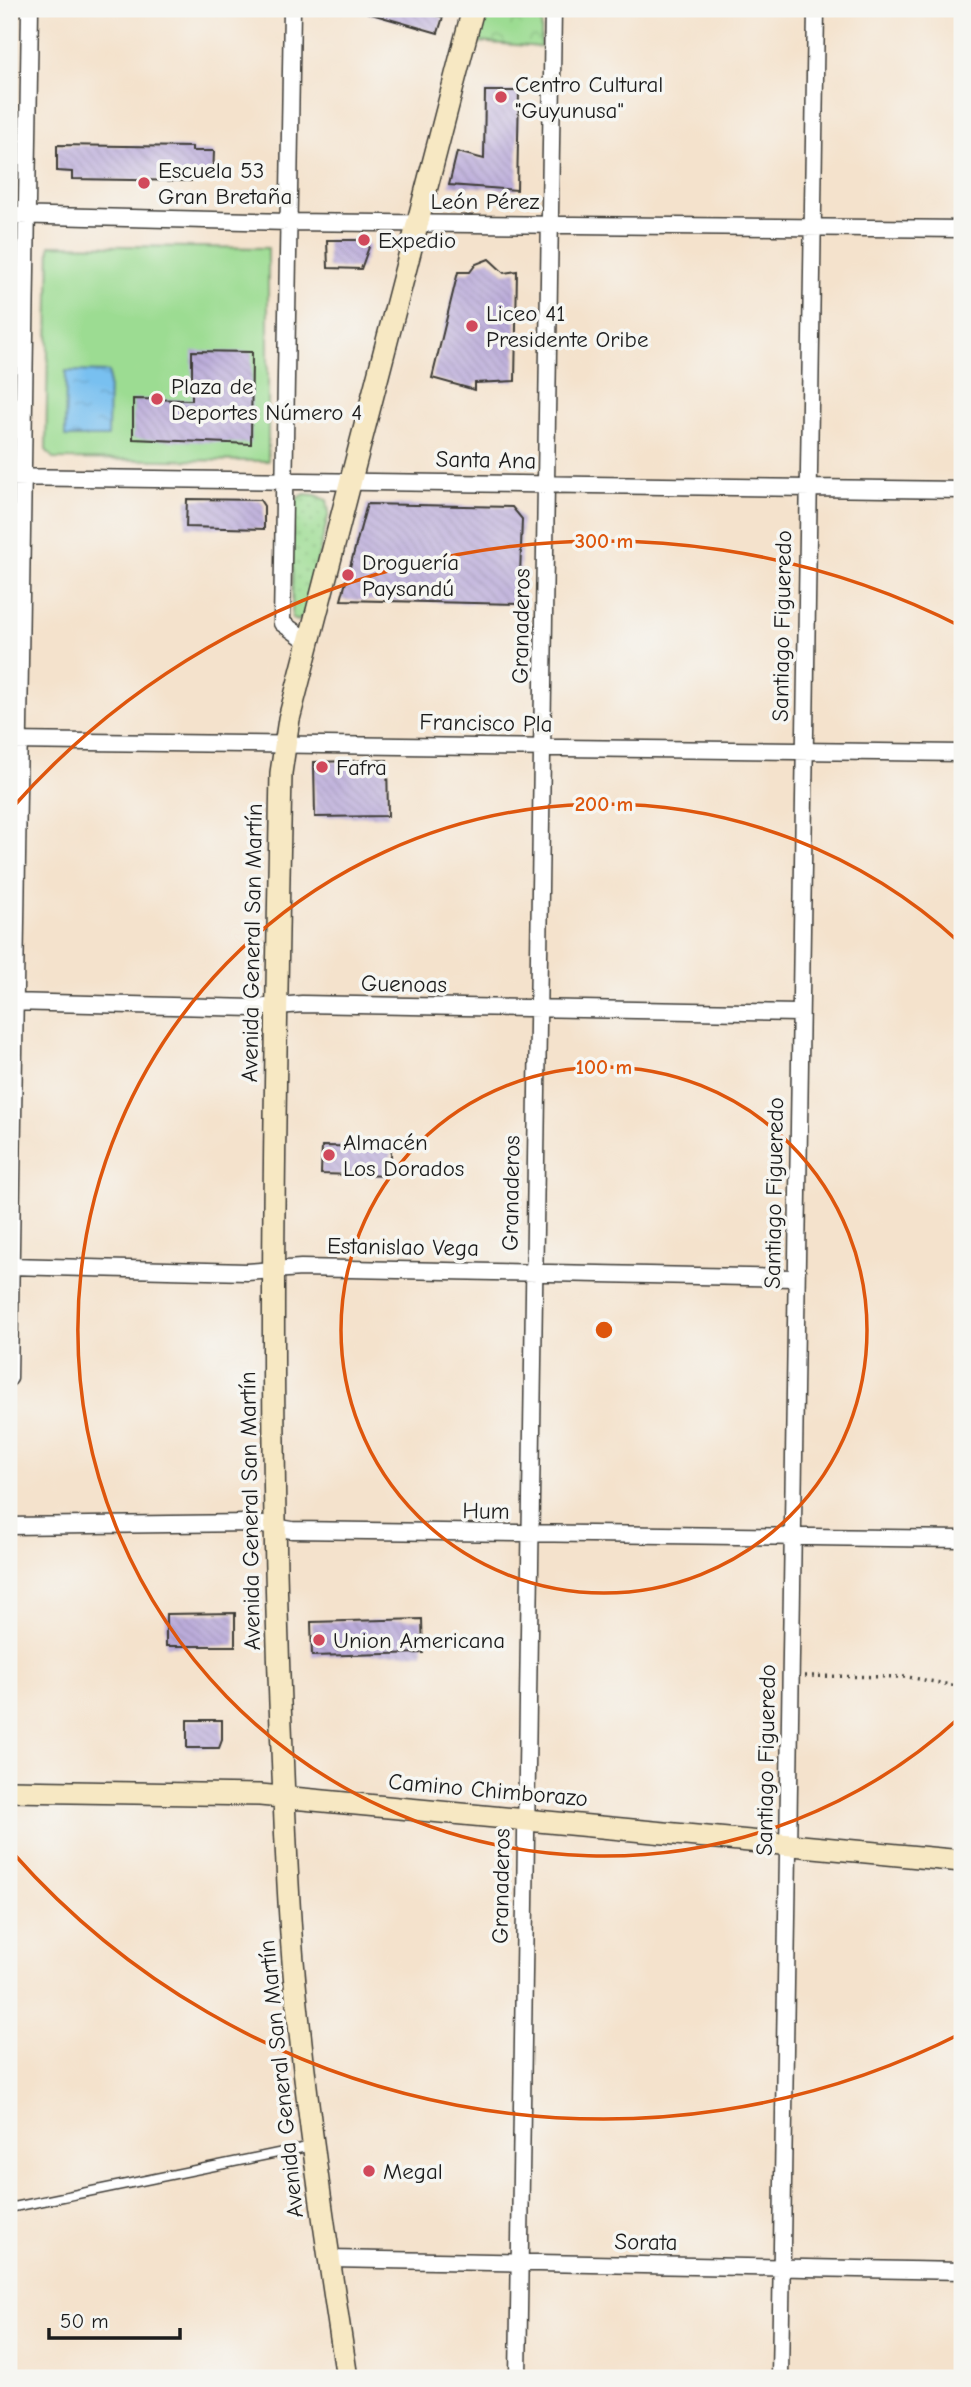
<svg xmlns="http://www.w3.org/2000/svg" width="971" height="2387" font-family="'Comic Neue',sans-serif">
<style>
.grass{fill:url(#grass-dots);stroke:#5c7c57;stroke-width:2}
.park{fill:url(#park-crowns);stroke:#5c7c57;stroke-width:2}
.pitch{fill:#9cdc92;stroke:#5c7c57;stroke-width:2}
.water{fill:url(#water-ripples);stroke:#4a6e86;stroke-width:2}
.building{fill:url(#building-back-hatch)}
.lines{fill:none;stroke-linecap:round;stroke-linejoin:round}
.lane-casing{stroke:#3c3a36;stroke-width:11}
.street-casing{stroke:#3c3a36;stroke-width:19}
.secondary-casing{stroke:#3c3a36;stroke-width:24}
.path{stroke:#3c3a36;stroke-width:3.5;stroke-dasharray:2 5;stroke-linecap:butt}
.lane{stroke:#fff;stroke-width:8}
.street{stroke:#fff;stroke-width:16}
.secondary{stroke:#f7e8c3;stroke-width:21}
.ring{fill:none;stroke:#de560d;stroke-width:3.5}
.poi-dot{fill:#d1495b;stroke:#f6f6f2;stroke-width:2.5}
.labels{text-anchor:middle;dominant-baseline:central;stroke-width:7;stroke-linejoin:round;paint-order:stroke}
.poi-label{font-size:23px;fill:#1c1c1c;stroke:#f6f6f2;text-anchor:start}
.street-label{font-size:23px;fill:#1c1c1c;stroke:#f6f6f2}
.centre{fill:#de560d;stroke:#f6f6f2;stroke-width:3.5}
.ring-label{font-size:21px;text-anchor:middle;font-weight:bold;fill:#de560d;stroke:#f6f6f2;stroke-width:7;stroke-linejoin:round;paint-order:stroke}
</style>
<defs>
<pattern id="grass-dots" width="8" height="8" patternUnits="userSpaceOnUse" patternTransform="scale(1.75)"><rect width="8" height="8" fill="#9cdc92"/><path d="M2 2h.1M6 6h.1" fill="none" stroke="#86bc7d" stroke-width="1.8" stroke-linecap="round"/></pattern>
<pattern id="park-crowns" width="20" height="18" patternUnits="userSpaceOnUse" patternTransform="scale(1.75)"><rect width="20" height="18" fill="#9cdc92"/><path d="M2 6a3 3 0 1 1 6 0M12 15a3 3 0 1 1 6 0" fill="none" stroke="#86bc7d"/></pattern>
<pattern id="water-ripples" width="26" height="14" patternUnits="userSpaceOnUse" patternTransform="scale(1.75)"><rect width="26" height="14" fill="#78c0f0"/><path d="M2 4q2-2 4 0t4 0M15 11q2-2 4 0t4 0" fill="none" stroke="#67a4cd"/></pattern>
<pattern id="building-back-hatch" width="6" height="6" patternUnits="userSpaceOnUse" patternTransform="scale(1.75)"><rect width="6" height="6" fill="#bbacda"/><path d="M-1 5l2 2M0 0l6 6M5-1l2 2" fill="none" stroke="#a093ba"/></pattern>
</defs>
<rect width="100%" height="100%" fill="#f6f6f2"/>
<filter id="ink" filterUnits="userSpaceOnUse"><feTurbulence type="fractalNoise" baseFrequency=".0143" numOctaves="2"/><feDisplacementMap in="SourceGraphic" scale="14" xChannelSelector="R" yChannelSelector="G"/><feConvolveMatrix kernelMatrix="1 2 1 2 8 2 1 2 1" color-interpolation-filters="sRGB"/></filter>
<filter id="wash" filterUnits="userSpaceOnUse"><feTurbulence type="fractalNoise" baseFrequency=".00686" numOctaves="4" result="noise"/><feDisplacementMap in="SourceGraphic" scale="28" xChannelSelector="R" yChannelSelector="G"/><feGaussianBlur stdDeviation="1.57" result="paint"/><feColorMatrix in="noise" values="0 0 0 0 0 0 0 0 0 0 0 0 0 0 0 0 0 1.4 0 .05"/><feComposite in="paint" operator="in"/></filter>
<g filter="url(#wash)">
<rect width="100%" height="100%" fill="#f4e2cc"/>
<path class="grass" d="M305,494L316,495L327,500L329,513L304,616L298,621L292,619L293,511L298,498Z"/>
<path class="park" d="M486,9H542L541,47L477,42Z"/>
<path class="pitch" d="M50,245L268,248V461L54,459L46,450Z"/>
<path class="water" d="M66,371L109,372L108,437H65Z"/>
<g id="blocks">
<path class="building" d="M369,9H438L436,15L443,17L438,33L368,13Z
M485,91H519L517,190L449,185L457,152L484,159Z
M57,145L192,147V151H214L213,177L191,176V181L72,179V172L57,171Z
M327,240H363L369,247L361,269L328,268Z
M489,259L504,273L517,271L515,381L475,383V390L432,378L458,272H470L476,264Z
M192,351L252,352L251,444L133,439V399L192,400Z
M187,499L260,500L264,506V529L186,527Z
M367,504L512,507L522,519L519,604L341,600Z
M387,760L388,816L315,817L314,762Z
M322,1146L391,1147V1176L321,1174Z
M235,1613V1646H166V1614Z
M422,1619L423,1653L312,1656L311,1622Z
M187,1720H222V1740L219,1748H187Z"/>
</g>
</g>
<g filter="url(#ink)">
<use href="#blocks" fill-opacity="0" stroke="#3c3a36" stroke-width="2"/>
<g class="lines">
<defs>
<path id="lane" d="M9,2208L312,2146"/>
<path id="street" d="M292,9L282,623L309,642
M9,215L289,222L962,229
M9,477L962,490
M9,741L962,753
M9,1002L254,1008L302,1004L799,1013
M9,1266L247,1272L301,1268L795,1278
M9,1378L30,9
M9,1526L251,1523L292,1530L962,1539
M329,2259L962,2271
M518,2378L553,9
M780,2378L816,9"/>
<path id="secondary" d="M9,1791L260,1795L962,1861
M347,2378C326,2240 305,2101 293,1961C286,1875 284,1789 280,1703C268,1393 275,1083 281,773L289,719L473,9"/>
</defs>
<use href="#lane" class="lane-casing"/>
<use href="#street" class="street-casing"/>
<use href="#secondary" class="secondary-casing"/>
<path class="path" d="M805,1676L908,1677L962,1687"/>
<use href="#lane" class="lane"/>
<use href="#street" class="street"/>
<use href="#secondary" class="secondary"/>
</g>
</g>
<g class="ring">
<circle cx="604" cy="1330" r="263"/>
<path d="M959 1718A526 526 0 1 1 959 942"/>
<path d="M962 2033A789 789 0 0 1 13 1853M13 807A789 789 0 0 1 962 627"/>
</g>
<g class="poi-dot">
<circle cx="501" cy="97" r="7"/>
<circle cx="144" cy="183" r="7"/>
<circle cx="364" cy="240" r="7"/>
<circle cx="472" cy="326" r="7"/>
<circle cx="157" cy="399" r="7"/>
<circle cx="348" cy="575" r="7"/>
<circle cx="322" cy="767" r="7"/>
<circle cx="329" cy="1155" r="7"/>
<circle cx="319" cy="1640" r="7"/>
<circle cx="369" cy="2171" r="7"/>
</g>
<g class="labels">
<g class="poi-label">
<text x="515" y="84">Centro Cultural<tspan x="515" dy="26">"Guyunusa"</tspan></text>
<text x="158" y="170">Escuela 53<tspan x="158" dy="26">Gran Bretaña</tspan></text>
<text x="378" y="240">Expedio</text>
<text x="486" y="313">Liceo 41<tspan x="486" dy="26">Presidente Oribe</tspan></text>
<text x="171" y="386">Plaza de<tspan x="171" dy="26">Deportes Número 4</tspan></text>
<text x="362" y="562">Droguería<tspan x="362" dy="26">Paysandú</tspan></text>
<text x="336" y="767">Fafra</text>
<text x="343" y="1142">Almacén<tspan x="343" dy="26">Los Dorados</tspan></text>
<text x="333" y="1640">Union Americana</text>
<text x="383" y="2171">Megal</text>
</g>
<g class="street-label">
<text x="485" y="201">León Pérez</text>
<text transform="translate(486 460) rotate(1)">Santa Ana</text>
<text transform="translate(521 626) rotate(-89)">Granaderos</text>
<text transform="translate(782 626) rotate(-89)">Santiago Figueredo</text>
<text transform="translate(486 723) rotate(1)">Francisco Pla</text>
<text transform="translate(252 943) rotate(-89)">Avenida General San Martín</text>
<text transform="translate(404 984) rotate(1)">Guenoas</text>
<text transform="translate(511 1193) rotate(-89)">Granaderos</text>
<text transform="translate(774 1193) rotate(-89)">Santiago Figueredo</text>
<text transform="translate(403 1247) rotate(1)">Estanislao Vega</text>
<text transform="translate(250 1511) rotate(-91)">Avenida General San Martín</text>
<text transform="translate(486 1511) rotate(1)">Hum</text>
<text transform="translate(766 1760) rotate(-89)">Santiago Figueredo</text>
<text transform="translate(488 1790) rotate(5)">Camino Chimborazo</text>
<text transform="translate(501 1886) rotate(-89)">Granaderos</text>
<text transform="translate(281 2079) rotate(-96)">Avenida General San Martín</text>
<text transform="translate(646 2242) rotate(1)">Sorata</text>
</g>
</g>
<circle cx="604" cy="1330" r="10" class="centre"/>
<g class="ring-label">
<text x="604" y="548">300 m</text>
<text x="604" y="811">200 m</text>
<text x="604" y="1074">100 m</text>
</g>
<rect width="971" height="2387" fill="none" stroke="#f6f6f2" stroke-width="35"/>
<path d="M49 2328v10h131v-10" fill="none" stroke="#1c1c1c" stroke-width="3.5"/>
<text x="60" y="2328" font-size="21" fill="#1c1c1c" stroke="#f6f6f2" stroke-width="5" paint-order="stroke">50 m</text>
</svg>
